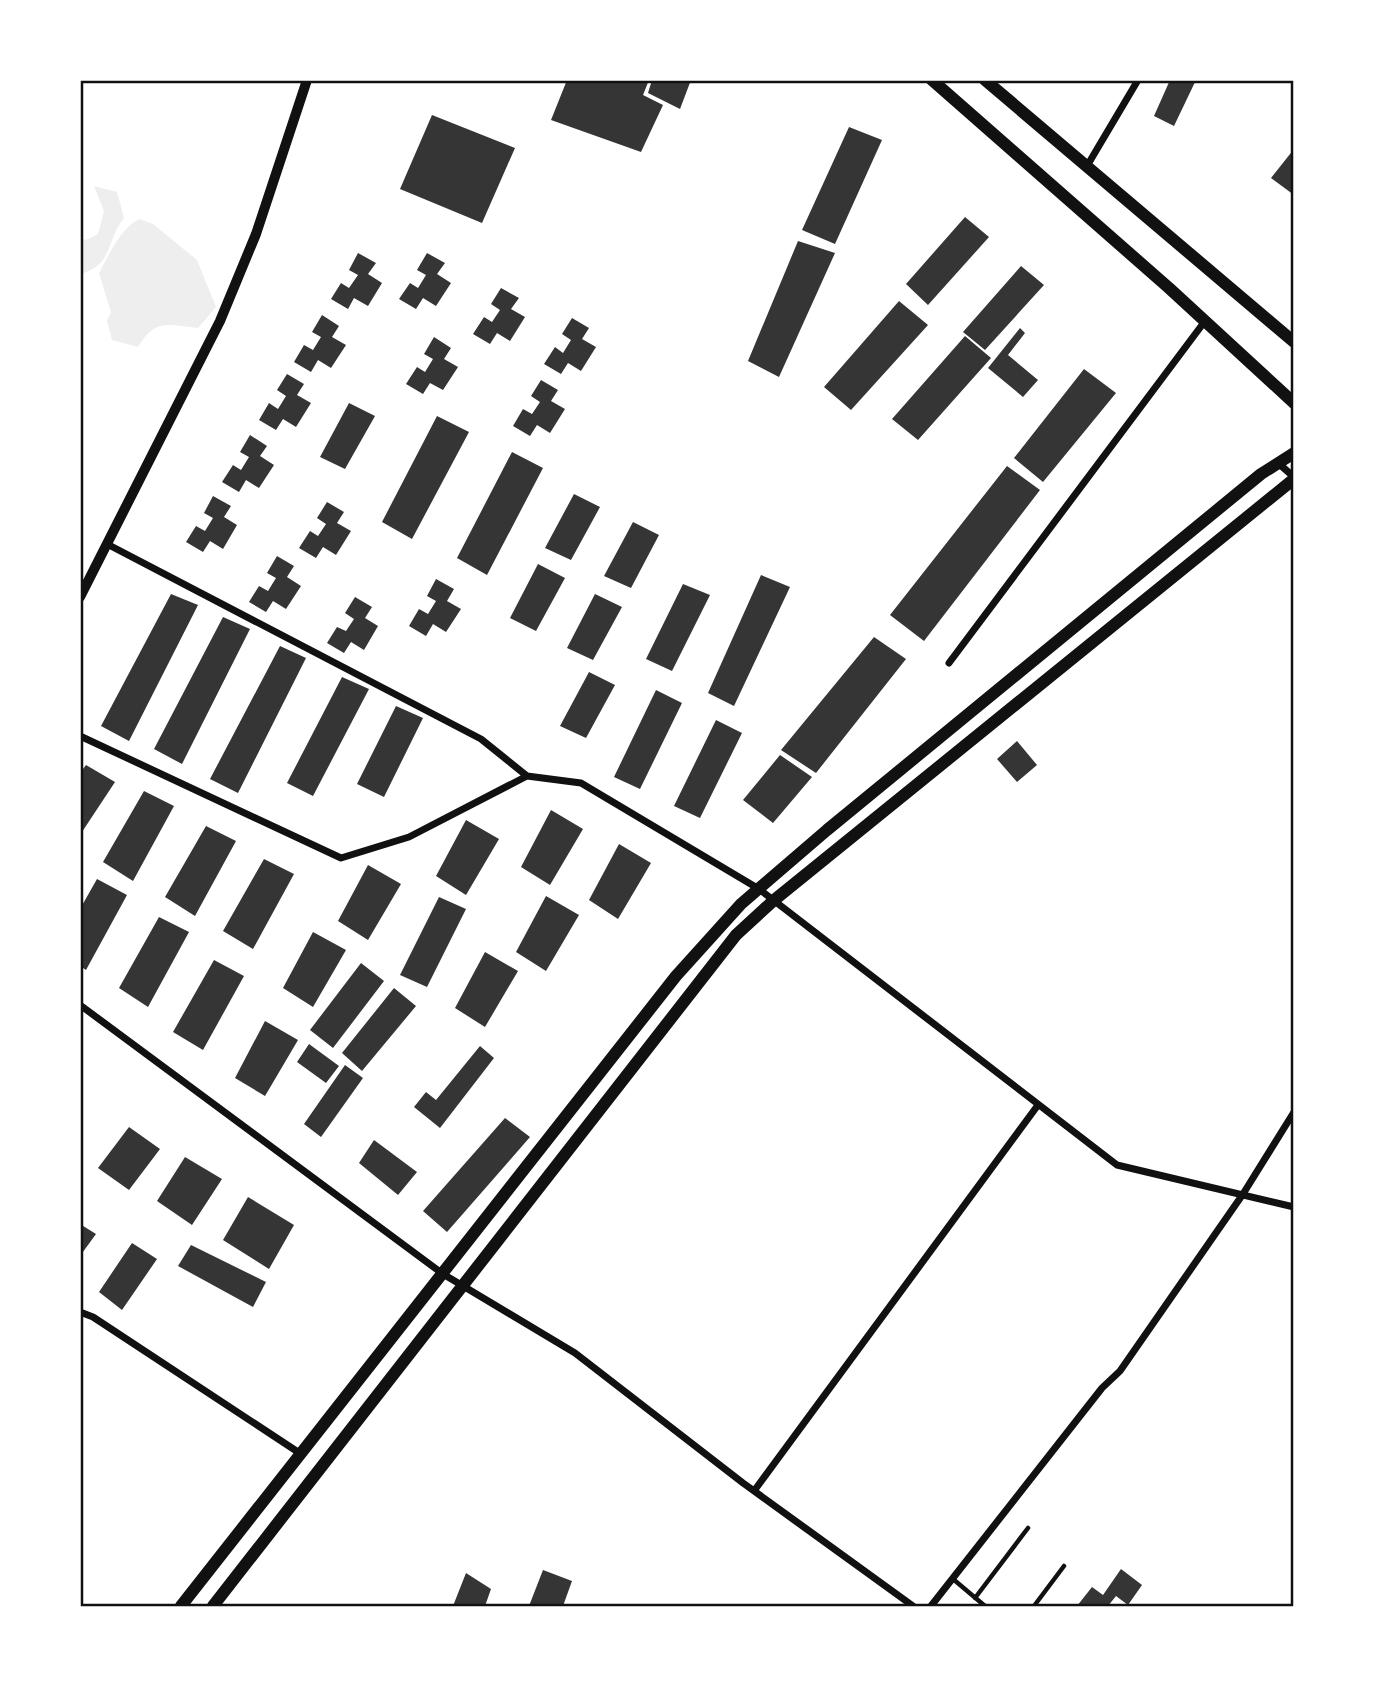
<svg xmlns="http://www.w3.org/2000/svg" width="1374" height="1687" font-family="'Noto Serif',serif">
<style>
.green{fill:#eee}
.building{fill:#353535}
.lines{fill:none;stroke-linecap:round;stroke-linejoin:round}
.service{stroke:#111;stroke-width:4.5}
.minor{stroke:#111;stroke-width:7}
.tertiary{stroke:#111;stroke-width:10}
.secondary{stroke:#111;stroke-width:12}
.neatline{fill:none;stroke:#111;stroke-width:2.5}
</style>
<rect width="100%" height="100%" fill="#fff"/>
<path class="green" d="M94,186L117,192L124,218C105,241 115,263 81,274V238L86,240L98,234L104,211Z
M139,219L153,224L197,260L216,307L198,328C167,325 156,318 138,347L112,340L107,321L111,312L99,273C109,255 120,229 139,219Z"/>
<path class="building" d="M567,80H649L643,95L663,105L641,152L551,120Z
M652,80H691L680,109L648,93Z
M1170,80H1196L1174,126L1154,116Z
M432,115L515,148L482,223L400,189Z
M849,127L882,140L835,244L802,230Z
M1294,149V195L1271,178Z
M965,217L989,237L928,305L906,284Z
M798,241L835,253L779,377L748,361Z
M358,253L376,263L368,274L382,283L368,306L354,298L348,309L331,299L341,283L349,288L358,275L349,270Z
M427,253L445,263L437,274L451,283L436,306L423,298L416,309L399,299L410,283L418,288L426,275L417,270Z
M1021,266L1044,285L985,350L963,332Z
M501,288L519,298L511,309L525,317L510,341L497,333L490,344L473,334L484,317L492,322L500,310L491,304Z
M899,301L928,325L851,410L824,387Z
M322,315L339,326L332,337L346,345L331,368L318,360L311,372L294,362L304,345L313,350L321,337L312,332Z
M572,318L589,328L582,339L596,347L581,371L568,363L561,374L544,364L555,347L563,353L571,340L562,334Z
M1020,328L1025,333L1008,355L1038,380L1023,397L988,368Z
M965,336L991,358L918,440L892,419Z
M434,337L451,348L444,359L458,367L443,390L430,383L423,394L406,384L417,367L425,372L433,359L424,354Z
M1084,369L1116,393L1043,482L1014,458Z
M287,374L304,384L297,395L311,403L296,427L283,419L276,430L259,420L269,403L278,409L286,396L277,390Z
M541,380L558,390L551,401L565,409L550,433L537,425L530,436L513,426L523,409L532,414L540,402L531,396Z
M349,403L375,416L345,469L320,457Z
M437,416L469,432L412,539L382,522Z
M250,435L267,446L260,456L274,465L259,488L246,480L239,492L222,482L233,465L241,470L249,457L240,452Z
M512,452L543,468L487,575L457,558Z
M1007,466L1040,490L924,641L890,615Z
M574,494L600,507L571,560L545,548Z
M213,496L231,506L224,517L237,525L223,549L210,541L203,552L186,542L196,526L205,531L213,518L204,513Z
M327,502L344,512L337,523L351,531L336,555L323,547L316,558L299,548L310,531L318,536L326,524L317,518Z
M633,522L659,535L631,588L604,576Z
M277,556L294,566L287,577L301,586L286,609L273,601L266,612L249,602L259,586L268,591L276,578L267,573Z
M538,564L565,578L536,631L510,618Z
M761,575L790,587L734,706L708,693Z
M436,579L454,589L447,601L461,609L446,632L433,624L426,636L409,626L419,609L428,614L436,601L427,596Z
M683,584L710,595L672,671L646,659Z
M171,594L198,605L129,741L101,726Z
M595,594L622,607L593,660L567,648Z
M355,597L372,607L365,618L378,626L364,650L351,642L344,653L327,643L337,627L346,631L354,619L345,613Z
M223,617L250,629L182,764L154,749Z
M874,637L906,659L816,773L781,750Z
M280,646L306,658L238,793L210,779Z
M589,672L615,685L586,738L560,726Z
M342,677L369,689L313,796L287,783Z
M656,690L682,703L640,789L614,777Z
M396,706L423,718L384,797L357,784Z
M716,720L742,733L700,818L674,806Z
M1017,741L1037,765L1017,782L997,759Z
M780,755L812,777L773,823L743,800Z
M86,765L115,782L80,835V773Z
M144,791L174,806L133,881L103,862Z
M551,810L583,829L550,885L521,867Z
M466,820L499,839L466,895L436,876Z
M206,826L236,841L195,916L165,897Z
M619,844L651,863L618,919L589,900Z
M264,859L294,874L253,949L223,931Z
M368,865L401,884L368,940L338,921Z
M97,879L127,895L86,970L80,966V909Z
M546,896L579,915L546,971L516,952Z
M439,897L466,909L427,987L400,975Z
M159,917L189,932L148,1007L119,988Z
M313,932L346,950L313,1007L283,988Z
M485,952L518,971L485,1027L455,1008Z
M214,960L244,976L203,1050L173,1032Z
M361,963L384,981L333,1048L310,1030Z
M394,988L416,1006L362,1071L342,1053Z
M265,1021L298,1040L265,1096L235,1078Z
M309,1044L339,1066L326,1083L297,1062Z
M480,1046L494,1058L440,1128L414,1107L426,1092L436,1100Z
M345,1065L363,1078L321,1137L304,1124Z
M505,1118L530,1137L447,1232L423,1211Z
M129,1127L160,1149L129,1190L98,1168Z
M374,1140L417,1172L398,1195L359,1163Z
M185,1157L222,1179L192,1225L157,1201Z
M248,1197L294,1225L269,1269L223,1240Z
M80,1224L96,1234L80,1256Z
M132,1243L157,1259L122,1310L99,1292Z
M191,1245L266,1282L253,1307L178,1266Z
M1121,1569L1142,1585L1128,1605L1116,1596L1108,1606H1077L1092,1587L1103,1595Z
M543,1570L572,1581L563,1606H529Z
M466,1573L491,1589L485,1606H453Z"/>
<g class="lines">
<path class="service" d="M953,1579L985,1606
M975,1598L1028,1528
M1034,1606L1064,1566"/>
<path class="minor" d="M1087,166L1138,80
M1278,463L1294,477
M107,544L481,739L527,776
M949,663L1205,321
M80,736L341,858L409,837L527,776L581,783L759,889L1117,1165L1294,1207
M80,1005L443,1274L575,1353L743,1483L913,1606
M80,1312L93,1317L301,1454
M754,1491L1038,1105
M931,1606L1102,1388L1120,1371L1243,1194L1294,1112"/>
<path class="tertiary" d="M80,597L220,321L256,234L307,80"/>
<path class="secondary" d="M932,80L1169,288L1294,403
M985,80L1294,342
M181,1606L676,976L741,904L827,830L1261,474L1294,453
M213,1606L736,935L773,901L1294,479"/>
</g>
<rect width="1374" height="1687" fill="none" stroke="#ffffff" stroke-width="164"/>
<rect x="82" y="82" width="1210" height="1523" class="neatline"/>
</svg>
